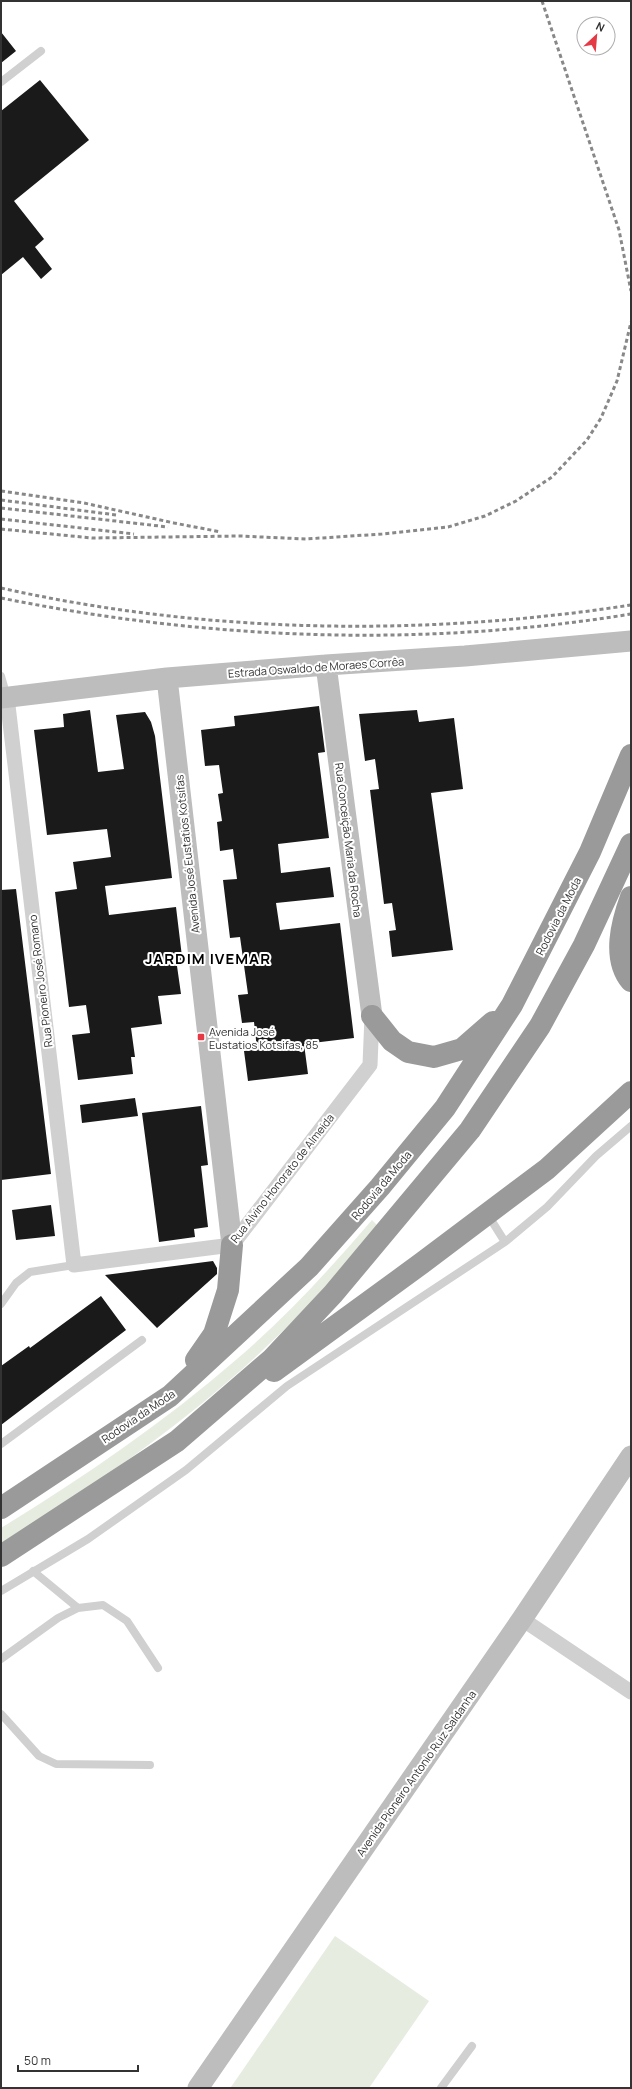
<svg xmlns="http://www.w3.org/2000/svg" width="632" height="2089" font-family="Manrope,sans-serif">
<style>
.green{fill:#e6ecdf}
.building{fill:#1a1a1a}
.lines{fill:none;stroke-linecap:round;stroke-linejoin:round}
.lane{stroke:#d0d0d0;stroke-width:8}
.street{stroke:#d0d0d0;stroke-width:15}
.secondary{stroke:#bdbdbd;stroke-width:21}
.highway{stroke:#9a9a9a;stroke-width:22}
.rail{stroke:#888;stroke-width:3;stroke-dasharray:4 3;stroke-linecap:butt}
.poi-dot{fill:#e63946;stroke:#fff;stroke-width:1.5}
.labels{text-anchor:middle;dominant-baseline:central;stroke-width:4;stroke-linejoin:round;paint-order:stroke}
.street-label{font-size:11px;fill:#333;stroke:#fff}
.poi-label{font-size:11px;fill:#333;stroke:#fff;text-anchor:start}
.district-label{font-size:15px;font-weight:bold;letter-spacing:1px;fill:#000;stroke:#fff}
</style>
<rect width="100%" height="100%" fill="#fff"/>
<path class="green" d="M372,1220L379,1227C343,1269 306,1310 265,1348C186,1423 94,1486 1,1543V1528C84,1477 163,1423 237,1359C286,1317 330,1269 372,1220Z
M335,1936L429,2001L369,2088H233L231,2087Z"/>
<path class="building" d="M1,32L16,51L1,63Z
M40,80L89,140L14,201L44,239L35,247L52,269L41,279L23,257L1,275V111Z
M319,706L325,752L318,753L329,838L278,844L281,873L330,867L334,897L276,903L280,930L340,923L354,1038L304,1044L308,1074L248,1081L244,1051L257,1049L254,1022L242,1023L238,995L248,994L240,937L230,938L223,880L237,879L233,849L220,851L217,822L222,821L218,794L223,793L219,765L205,766L201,730L235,726L234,716Z
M90,710L98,772L124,769L116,715L145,712L151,722L155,736L172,878L105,886L109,915L176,907L183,965L177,966L181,994L158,996L162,1024L131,1028L135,1057H131L133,1074L78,1080L72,1035L90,1033L86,1005L69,1007L55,892L77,889L73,862L111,857L107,829L47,835L34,730L64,727L63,714Z
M417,710L419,722L454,718L463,789L431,793L453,950L392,957L389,931L396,930L392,903L384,904L370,790L379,789L375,759L365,761L359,714Z
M16,889L51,1174L1,1180V890Z
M135,1098L138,1116L82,1123L80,1105Z
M201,1106L208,1165L201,1166L208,1227L194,1229L195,1237L159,1242L142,1113Z
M51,1205L55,1236L16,1240L12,1210Z
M213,1261L217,1268V1274L157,1328L105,1275Z
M101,1296L126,1330L1,1425V1366L29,1346L30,1348Z"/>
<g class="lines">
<path class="lane" d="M1,82L41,51
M1,676L7,697
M505,1242L547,1207L596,1156L631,1126
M1,1304L16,1283L30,1272L74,1265
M1,1444L142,1340
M33,1571L78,1608
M1,1591L88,1539L186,1470L287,1386L505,1242L488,1215
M1,1659L58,1618L78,1608L103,1605L127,1621L158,1668
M1,1714L39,1756L56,1764L150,1765
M441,2088L472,2046"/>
<path class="street" d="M7,697L74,1265L232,1245L370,1065L372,1016
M522,1619L631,1692"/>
<path class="secondary" d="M326,665L372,1016
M167,678L232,1245
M1,698L167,678L326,665L465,656L631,641
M198,2088L522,1619L631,1456"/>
<path class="highway" d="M631,897C622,922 612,958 631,981
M372,1016L392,1041L408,1052L434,1057L462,1049L493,1022
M196,1360L214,1334L228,1290L232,1245
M274,1371L422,1263L547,1169L631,1092
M1,1508L170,1396L309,1267L380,1187L445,1108L512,1005L590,852L631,755
M1,1556L177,1441L272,1359L333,1294L470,1130L540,1026L584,945L631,844"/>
<path class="rail" d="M542,1L619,230L631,291
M1,491L84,503L174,523L221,532
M1,500L116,515
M1,508L168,527
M1,519L134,534
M1,529L92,538L240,536L306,539L382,534L448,527L485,516L516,501L552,477L587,440L601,418L617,381L631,322
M1,588C207,634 423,637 631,605
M1,598C209,640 421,648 631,614"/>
</g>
<rect class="poi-dot" x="197" y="1033" width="8" height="8" rx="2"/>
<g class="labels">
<g class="street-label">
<text transform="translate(316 667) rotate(-4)">Estrada Oswaldo de Moraes Corrêa</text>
<text transform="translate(349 840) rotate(83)">Rua Conceição Maria da Rocha</text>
<text transform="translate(187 854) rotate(-96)">Avenida José Eustatios Kotsifas</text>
<text transform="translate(558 916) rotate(-63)">Rodovia da Moda</text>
<text transform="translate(40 981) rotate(-97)">Rua Pioneiro José Romano</text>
<text transform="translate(282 1178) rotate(-52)">Rua Alvino Honorato de Almeida</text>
<text transform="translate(381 1185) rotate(-50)">Rodovia da Moda</text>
<text transform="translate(138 1416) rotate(-34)">Rodovia da Moda</text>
<text transform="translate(416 1773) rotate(-55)">Avenida Pioneiro Antonio Ruiz Saldanha</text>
</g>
<g class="poi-label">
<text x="209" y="1031">Avenida José<tspan x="209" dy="13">Eustatios Kotsifas, 85</tspan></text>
</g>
<g class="district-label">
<text x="208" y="958">JARDIM IVEMAR</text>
</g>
</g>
<rect width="632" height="2089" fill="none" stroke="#333333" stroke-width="4"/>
<g transform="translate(596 36) rotate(26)"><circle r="19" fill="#ffffff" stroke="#adadad"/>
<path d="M0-3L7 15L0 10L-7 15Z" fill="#e63946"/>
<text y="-6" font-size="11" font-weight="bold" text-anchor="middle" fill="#333333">N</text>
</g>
<path d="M18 2065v6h120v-6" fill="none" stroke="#333333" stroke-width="2"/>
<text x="24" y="2065" font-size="12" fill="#333333" stroke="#ffffff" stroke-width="3" paint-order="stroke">50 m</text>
</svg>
